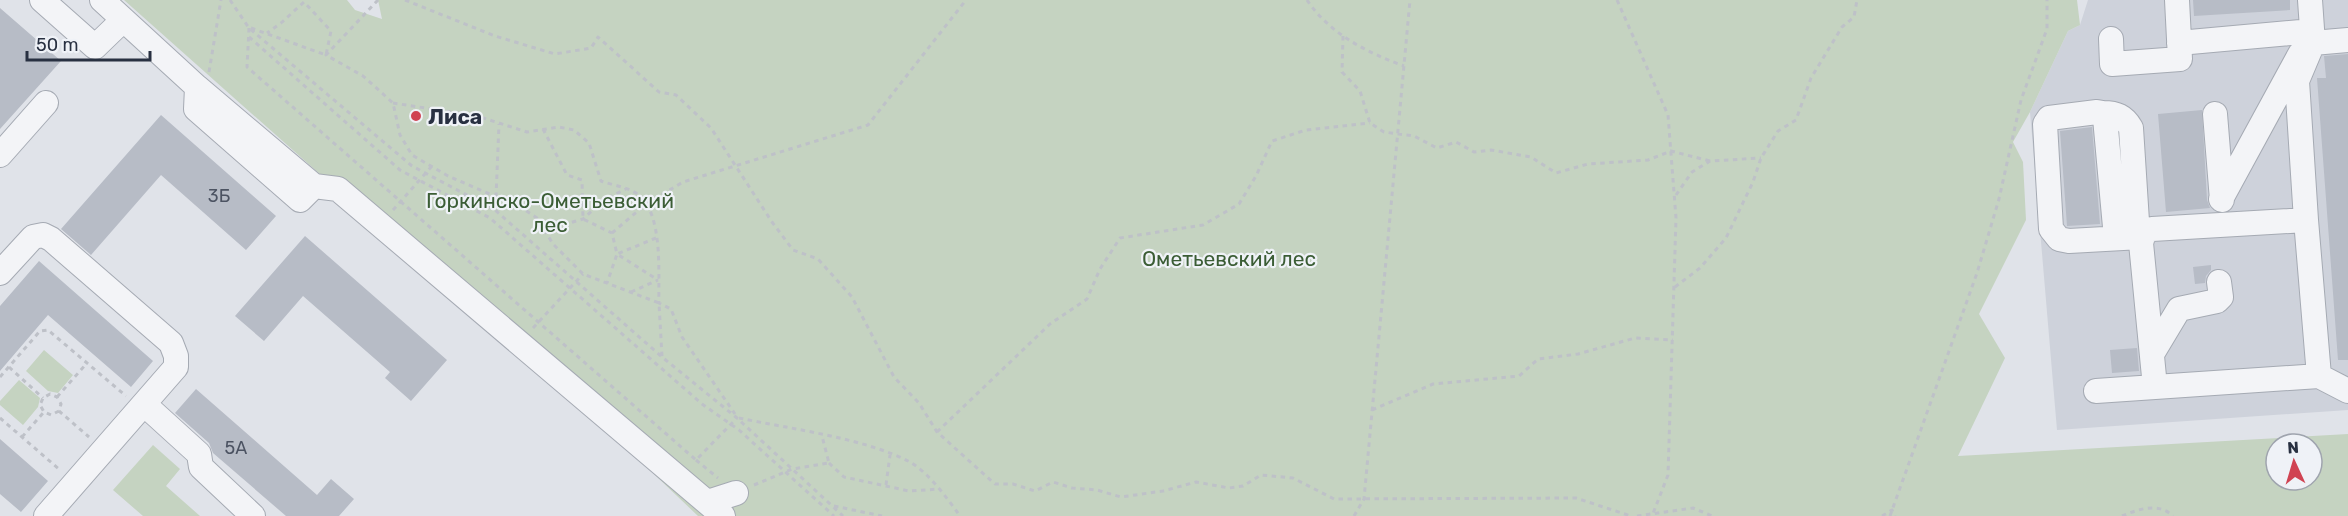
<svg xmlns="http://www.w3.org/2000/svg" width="2348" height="516" font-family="Rubik,sans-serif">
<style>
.built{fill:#ced2db}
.green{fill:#c5d3c1;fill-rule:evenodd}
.building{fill:#b7bcc6}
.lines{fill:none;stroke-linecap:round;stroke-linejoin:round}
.minor-casing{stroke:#a5aab3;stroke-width:26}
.path{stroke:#bec1c8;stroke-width:3;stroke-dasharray:4.5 4.5;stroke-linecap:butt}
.minor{stroke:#f3f4f7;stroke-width:24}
.poi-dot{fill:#d04352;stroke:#eff2f7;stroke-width:2}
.labels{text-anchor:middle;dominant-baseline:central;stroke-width:4.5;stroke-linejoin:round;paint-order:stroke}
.number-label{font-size:18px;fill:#4c5362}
.poi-label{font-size:21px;font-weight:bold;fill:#283041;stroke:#eff2f7;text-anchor:start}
.park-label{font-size:21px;fill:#3b5d35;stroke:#eff2f7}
</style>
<rect width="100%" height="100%" fill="#e0e3e9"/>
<path class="built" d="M2088,0H2348V410L2057,430L2030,112L2068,31L2080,25Z"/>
<path class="green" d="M124,0H347L355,10L382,19L378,0H2077L2080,25L2068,31L2030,112L2013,142L2023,162L2026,220L1979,314L2005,358L1958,456L2348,434V516H698L612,434ZM2276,444H2312V480H2276Z
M44,350L73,375L58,393L48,391L26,371Z
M19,380L40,398L38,407L23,425L0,405V401Z
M153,445L180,469L166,486L200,516H143L113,490Z"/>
<path class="building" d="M2193,0H2290V10L2194,16Z
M0,8L61,61L0,129Z
M2348,54V360H2338L2317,78H2326L2324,56Z
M2202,110L2207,200L2210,208L2166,212L2158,114Z
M161,115L276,216L246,250L161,175L91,255L61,229Z
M2092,127L2100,224L2067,226L2060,131Z
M305,236L447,360L411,401L385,378L390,372L303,296L264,341L235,316Z
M39,261L153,361L131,387L48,315L0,371V306Z
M2211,265V270L2206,276L2205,283L2195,284L2193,267Z
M2137,348L2139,371L2112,373L2110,350Z
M196,389L317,495L331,479L354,499L339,516H286L213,453L209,443L175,413Z
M0,439L48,481L21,512L0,494Z"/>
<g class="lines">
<defs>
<path id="minor" d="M42,0L95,47L123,20
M102,0L197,87L314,186L338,189L723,516
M2310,0L2313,43L2297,81L2306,220L2319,376
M2111,39L2112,64L2180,59L2177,0
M2179,43L2312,31
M197,87L196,109L300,200L314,186
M2103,113C2116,113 2124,116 2131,128L2138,237
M2215,114L2222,200
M0,155L46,103
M2221,199L2300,54L2313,43L2348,40
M2306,220L2152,229L2144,233L2141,243L2155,387L2319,376L2348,391
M2116,238L2105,118L2103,113L2097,112L2049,118L2045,124L2051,229L2059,239L2069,241L2141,237
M0,273L33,237L43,235L51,239L171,343L176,356V367L46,516
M2152,354L2179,309L2217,301L2221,297L2219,282
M2096,391L2155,387
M144,404L199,454L201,467L253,516
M708,502L736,493"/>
</defs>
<use href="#minor" class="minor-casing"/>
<path class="path" d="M230,0L249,28L412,166L495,210L662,357L737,418L843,516
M378,0L326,55L363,76L393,103L400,135L412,155L448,176L522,208L537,218L553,244L583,274L659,303L662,357
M405,0L495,36L555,54L591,48L598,37L659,92L676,95L711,128L772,222L793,250L818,259L852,297L894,377L919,403L937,432L995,484H1013L1035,491L1053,482L1072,488L1097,490L1121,497L1163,491L1196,482L1229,488L1243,486L1261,475L1293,478L1334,499L1576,498L1631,516
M1307,0C1330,34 1366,52 1404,66
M1617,0L1668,115L1676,218L1668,475L1652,516
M249,28L247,67L696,460L737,418
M251,28L326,55L331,31L304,2L281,23L267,33
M1343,36L1342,72L1360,91L1370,123L1384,132L1414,136L1437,148L1456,142L1474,152L1491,150L1531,157L1556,173L1588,164L1648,160L1671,151L1710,161
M249,37L400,170L490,218L702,404L739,430L834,516
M209,72L221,0
M393,103L477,116L527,132L559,127L574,130L589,143L601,181C612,185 626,187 636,193C664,211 658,274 659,303L671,309L682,337L735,414
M543,129L567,175L582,180L583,219L612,233L617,254L607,283
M1676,195L1692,172L1710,161L1761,158
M496,197L499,124
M393,210L432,166
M546,230L583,219L605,199L626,189
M612,233L646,204L683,182L868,125L966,0
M656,238L617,254L658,280
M1675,287L1700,268L1726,238L1753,182L1761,158L1778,131L1796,120L1811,78L1842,27L1854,17L1857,0
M631,292L658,280
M533,328L583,274
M9,367L43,398
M0,377L40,331L48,330L126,396
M57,397L87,363
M1372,410L1433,384L1519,376L1538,359L1578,354L1635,338L1673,340
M59,411L51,415L44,412L40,405L43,398L50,394L57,397L61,404L59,411L89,437
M0,418L60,470
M739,418C791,429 864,438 910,462C929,473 947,498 960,516
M937,432L1050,324L1087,299L1100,269L1120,238L1203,225L1239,204L1256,176L1272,141L1306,130L1370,123
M22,437L44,412
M696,460L718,478
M829,463L844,477L909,491L940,489
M754,485L792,469L829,463L822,436
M886,485L890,455
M834,506L882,516
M1354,516L1364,499L1410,0
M1637,516L1693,508L1712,516
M1882,516L1892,510L1895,516
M1890,516L1977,273L1999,199L2021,100L2047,29V0
M2122,516C2139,509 2158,502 2173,516"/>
<use href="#minor" class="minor"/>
</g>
<circle class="poi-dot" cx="416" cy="116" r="6"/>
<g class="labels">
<g class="number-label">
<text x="219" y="196">3Б</text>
<text x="236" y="448">5А</text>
</g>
<g class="poi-label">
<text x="428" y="116">Лиса</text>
</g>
<g class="park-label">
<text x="550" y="200">Горкинско-Ометьевский<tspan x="550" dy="24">лес</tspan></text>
<text x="1229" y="258">Ометьевский лес</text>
</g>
</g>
<g transform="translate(2294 462) rotate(356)"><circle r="28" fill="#eff2f7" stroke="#9fa4ae" stroke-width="1.5"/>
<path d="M0-4.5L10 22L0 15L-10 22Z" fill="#d04352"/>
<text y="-9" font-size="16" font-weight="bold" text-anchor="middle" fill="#283041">N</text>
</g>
<path d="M27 51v9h123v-9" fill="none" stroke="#283041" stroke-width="3"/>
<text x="36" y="51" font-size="18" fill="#283041" stroke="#eff2f7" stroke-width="4.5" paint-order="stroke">50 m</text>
</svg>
